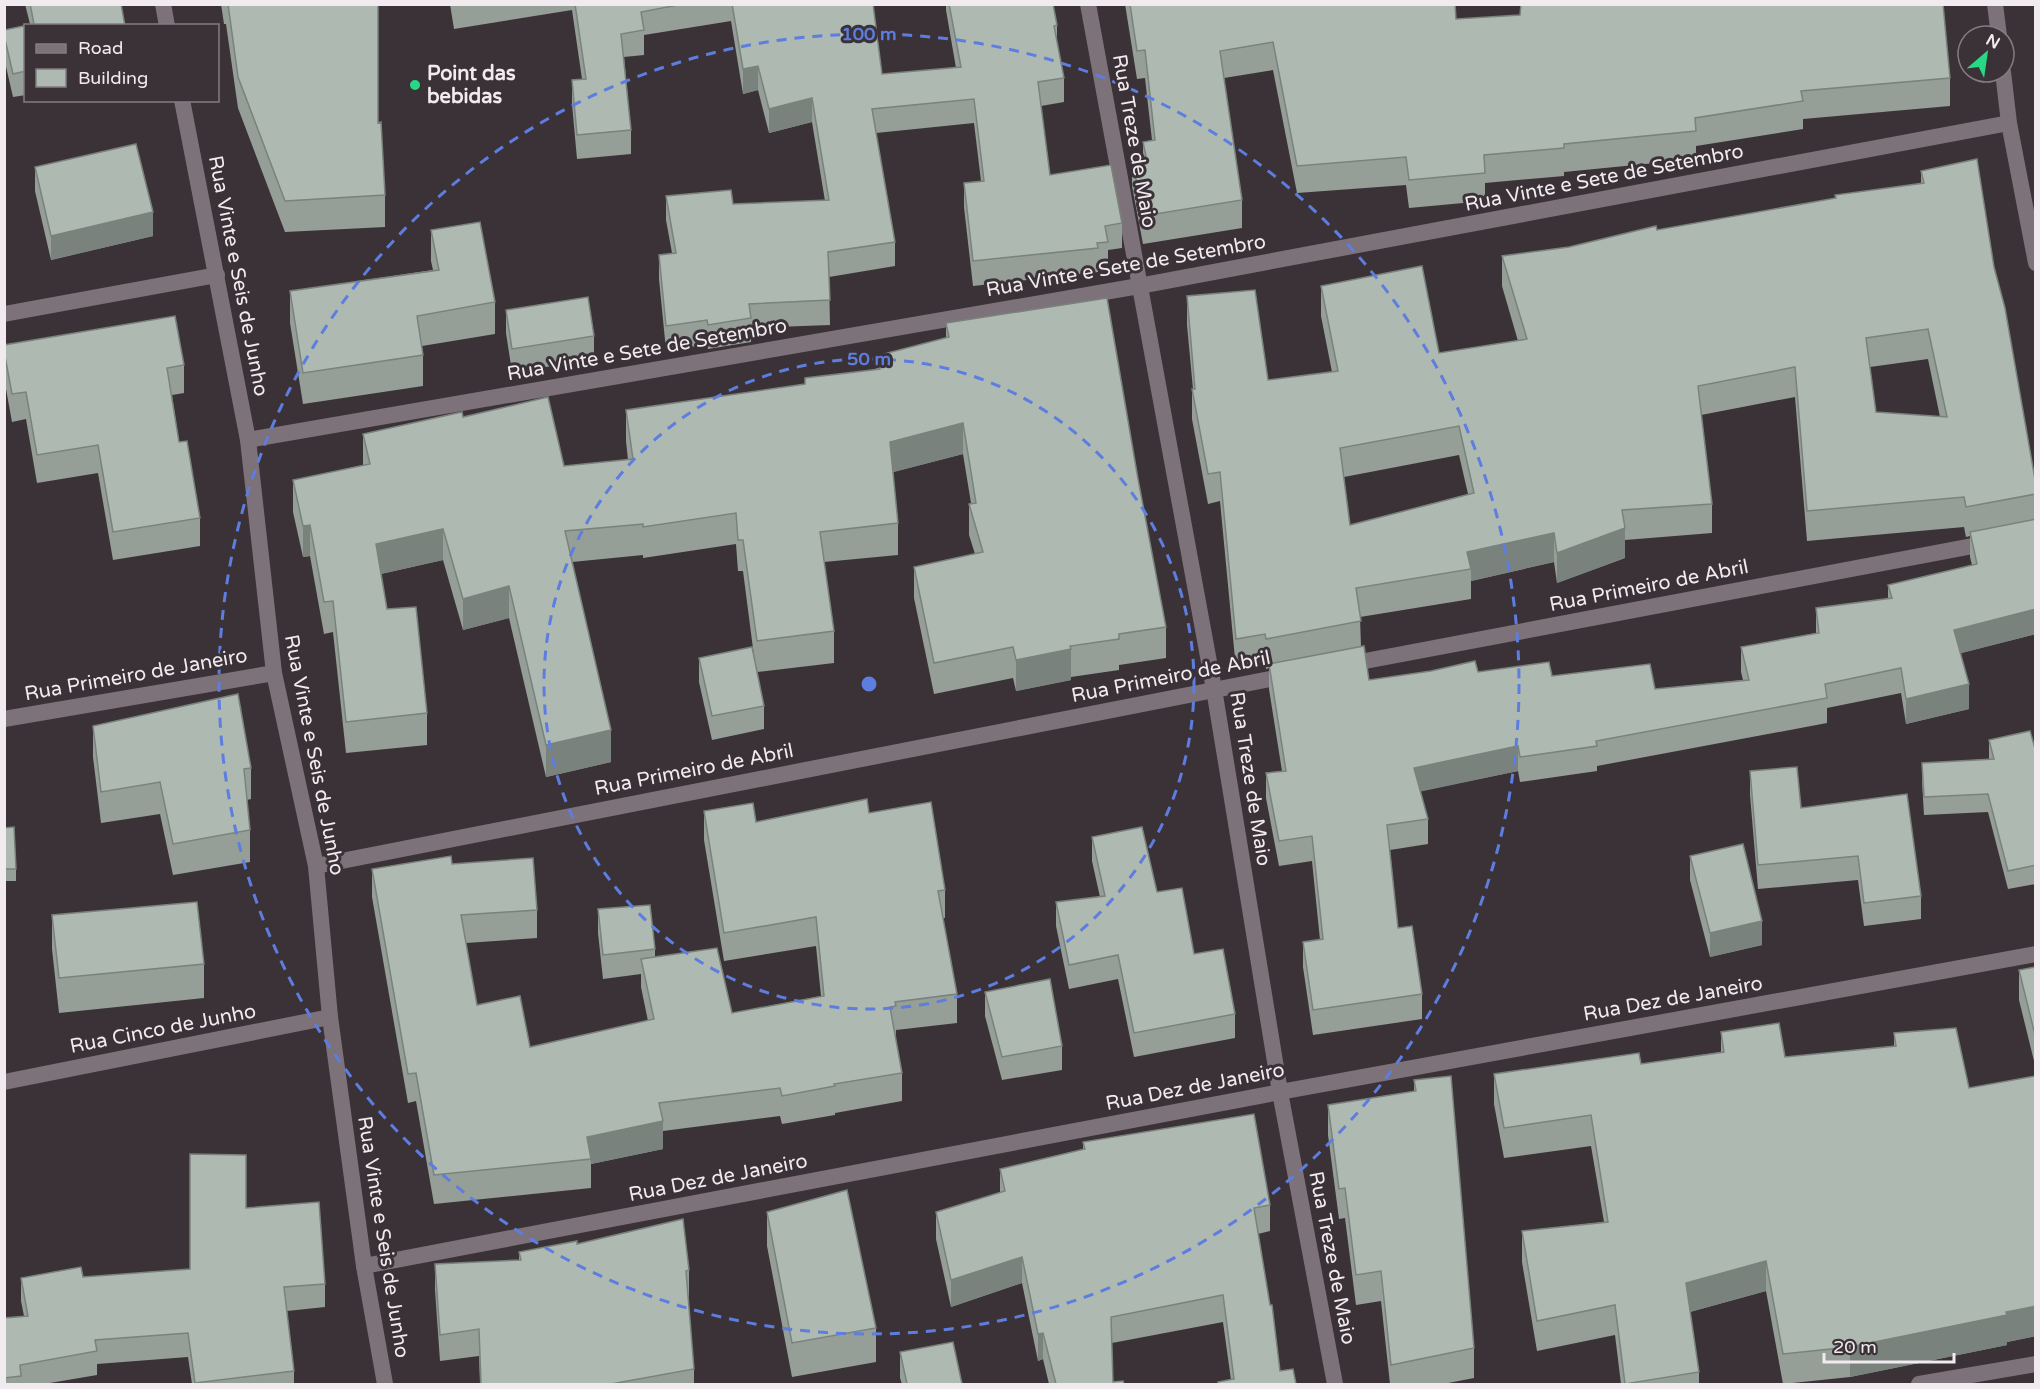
<svg xmlns="http://www.w3.org/2000/svg" width="2040" height="1389" font-family="'Varela Round',sans-serif">
<style>
.lines{fill:none;stroke-linecap:round;stroke-linejoin:round}
.minor{stroke:#7d7279;stroke-width:16}
.tertiary{stroke:#7d7279;stroke-width:16}
.wall{fill:#959f98;fill-rule:evenodd}
.shaded-wall{fill:#79827c}
.building{fill:#adb9b1;stroke:#79827c;stroke-width:1.5;fill-rule:evenodd}
.ring{fill:none;stroke:#5d7ddf;stroke-width:3;stroke-dasharray:10 8}
.poi-dot{fill:#27d885;stroke:#3b3238;stroke-width:2}
.labels{text-anchor:middle;dominant-baseline:central;stroke-width:6;stroke-linejoin:round;paint-order:stroke}
.poi-label{font-size:20px;font-weight:bold;fill:#f1ebef;stroke:#3b3238;text-anchor:start}
.street-label{font-size:20px;fill:#f1ebef;stroke:#3b3238}
.centre{fill:#5d7ddf;stroke:#3b3238;stroke-width:3}
.ring-label{font-size:18px;text-anchor:middle;font-weight:bold;fill:#5d7ddf;stroke:#3b3238;stroke-width:6;stroke-linejoin:round;paint-order:stroke}
</style>
<rect width="100%" height="100%" fill="#3b3238"/>
<g class="lines">
<path class="minor" d="M1088,4L1214,689L1280,1092L1335,1384
M1995,4L1999,36
M2003,72L2009,123L2036,263
M4,314L217,275
M248,440L1139,286L2009,123
M4,719L274,673
M4,1082L330,1017
M364,1266L1280,1092L2036,954
M1919,1384L2036,1364"/>
<path class="tertiary" d="M163,4L167,26
M182,100L248,440L274,673L316,866L330,1017L364,1266L385,1384
M1344,665L2036,534
M316,866L1290,675"/>
</g>
<path class="wall" d="M25,4H121L26,26V95L13,97L4,58V30L30,24Z
M221,4H378V123L385,195V227L285,232L238,108L226,24H224Z
M450,4H873L882,74L956,68L946,10V4H1053L1057,25V42L1064,78V102L1041,106L1050,175L1122,223V248L1108,250V266L1098,268V272L973,286L964,207V183L981,181L974,123L876,133L895,242V266L829,277L830,325L751,328V342L708,349L707,345L666,350L659,279V255L672,253L666,220V196L733,204L825,201L812,122L769,133L758,90L743,94L731,21L644,35V55L624,57L631,130V154L577,159L572,104V80L582,79L572,10L454,29Z
M1125,4H1455L1456,19L1950,78V106L1803,119V129L1696,146V159L1564,172V176L1485,183V201L1409,208L1406,185L1297,193L1273,70L1224,78L1242,200V228L1143,244L1132,186V158L1143,157V142L1152,140L1145,78L1137,79Z
M35,167L153,236L51,260L35,191Z
M1921,171L1994,267L2036,485V634L1961,653L1969,709L1906,724L1901,693L1827,708V723L1597,766V771L1520,782L1518,771L1420,791L1428,819V844L1390,850L1398,928L1422,994V1019L1313,1035L1303,967V942L1320,940L1312,861L1279,866L1266,798V773L1282,771L1269,689V668L1266,669L1265,664L1236,669L1220,501L1208,504L1192,419V389H1193L1187,325V296L1268,380L1332,372L1321,316V286L1439,353L1518,341L1502,286V256L1569,247L1657,230L1921,183ZM1928,359L1940,417L1876,412L1870,367ZM1795,397L1807,541L1964,527L1966,537L1970,536V557L1972,565L1888,585V599L1816,608V633L1741,647V672L1743,680L1655,689L1552,676L1478,672L1369,680L1361,647L1360,617L1471,599V581L1554,562L1557,583L1625,558V540L1712,533V504L1701,415ZM1459,455L1468,494L1350,525L1344,477Z
M431,230L495,302V334L422,346L423,355V386L303,404L290,323V291L433,270L431,261Z
M506,310L594,336V360L512,372L506,333Z
M946,323L1138,479L1166,627V658L1119,665V670L1071,677V680L1016,691L1013,678L934,694L914,598V567L975,554L969,535V504L971,503L963,454L893,472L898,523V555L824,562L834,631V663L757,672L764,706V729L712,740L699,682V658L755,664L743,571H738L736,544L643,558V555L572,562L611,762L546,777L509,618L463,630L443,560L381,574L387,609L427,713V745L346,753L333,632L324,634L310,556L303,557L293,512V480L363,465V434L463,417L564,466L628,460L626,441V410L805,384V378L876,370V356L946,338Z
M4,345L184,365V393L172,395L179,442L200,518V546L113,560L98,473L37,483L26,419L12,422L4,378Z
M93,726L251,768V799L247,800L250,830V862L173,875L160,814L101,823L93,757Z
M1989,740L2036,752V884L2008,889L1988,812L1924,815L1922,781V763L1989,759Z
M1750,771L1921,896V919L1864,926L1858,880L1758,889L1750,795Z
M704,811L756,822L869,813L945,890V918H943L957,994V1023L896,1030V1035H895L902,1073V1101L835,1113V1115L782,1124L780,1116L663,1131V1149L591,1164V1188L434,1204L416,1101L408,1103L372,897V869L452,864L537,910V938L466,943L477,1005L530,1047L648,1021L641,987V974L603,979L598,933V909L655,949V957L732,1013L821,996L816,946L724,961L704,840Z
M4,828L16,869V881H4Z
M1092,837L1157,892L1194,954L1235,1014V1038L1134,1057L1118,979L1069,989L1056,926V902L1100,897L1092,861Z
M1690,856L1762,945L1710,957L1690,880Z
M52,915L204,964V998L59,1013L52,949Z
M2036,967V1069L2019,1000V970Z
M985,992L1062,1046V1070L1002,1080L985,1016Z
M1721,1032L1785,1057L1894,1046V1033L1969,1088L2036,1076V1336L2007,1342V1345L1850,1377L1783,1384L1766,1291L1690,1312L1699,1372V1384H1621L1615,1335L1537,1351L1522,1262V1231L1604,1222L1591,1146L1504,1158L1494,1104V1074L1641,1064L1721,1052Z
M1414,1080L1474,1348V1378L1443,1384H1390L1381,1301L1356,1305L1345,1218L1339,1219L1328,1135V1105L1414,1091Z
M1083,1142L1270,1205V1231L1258,1234L1280,1371L1296,1384H1218V1382L1231,1380L1223,1322L1112,1343L1113,1382L1124,1384H1049L1043,1359L1038,1361L1022,1283L951,1307L936,1239V1212L1000,1193V1169L1083,1149Z
M767,1212L876,1328V1362L792,1377L767,1246Z
M577,1244L689,1270V1296L688,1297L694,1369V1384H480L479,1356L440,1361L435,1290V1264L519,1260V1252Z
M190,1269L325,1284V1307L287,1311L294,1371V1384H192L188,1357L97,1364V1375L44,1384H4V1318L24,1316L21,1301V1278L83,1277Z
M900,1352L962,1384H902L900,1378Z"/>
<path class="shaded-wall" d="M758,66V90L743,94V69Z
M812,98V122L769,133V109Z
M153,212V236L51,260V236Z
M963,423V454L890,473V442Z
M310,525V556L303,557V526Z
M1625,528V558L1557,583V553Z
M443,529V560L376,575V544Z
M1554,533V562L1471,581V569L1467,552Z
M509,586V618L463,630V599Z
M2036,609V634L1954,655V630Z
M1071,649V680L1016,691V660Z
M1969,684V709L1906,724V699Z
M611,730V762L546,777V745Z
M1518,746V771L1414,793V768Z
M1762,921V945L1710,957V933Z
M663,1121V1149L591,1164L587,1137Z
M1022,1257V1283L951,1307V1280Z
M1766,1261V1291L1686,1313V1283Z
M2036,1306V1336L2007,1342V1345L1850,1377V1347Z
M1043,1333V1359L1038,1361V1334Z"/>
<path class="building" d="M30,4H121L125,26H26V71L13,74L4,35V30L34,24Z
M228,4H378V123L381,122L385,195L285,201L238,77Z
M575,4H683L641,12L644,30L621,34L631,130L577,135L572,80L586,79Z
M732,4H873L882,74L961,67L949,4H1053L1057,25L1054,26L1064,78L1038,82L1050,175L1111,165L1122,223L1105,226L1108,242L1097,243L1098,248L973,261L964,183L984,181L974,99L872,109L895,242L828,252L830,300L749,304L751,318L708,325L707,320L666,326L659,255L676,253L666,196L731,190L733,204L829,200L812,98L769,109L758,66L743,69Z
M1130,4H1455L1456,19L1520,15L1521,4H1943L1950,78L1801,91L1803,101L1695,118L1696,131L1564,144V148L1484,155L1485,173L1409,180L1406,157L1297,166L1273,42L1220,51L1242,200L1143,216L1132,158L1146,156L1143,142L1155,140L1145,50L1137,51Z
M136,144L153,212L51,236L35,167Z
M1977,159L1994,267L2005,308L2036,485V494L1966,507L1964,497L1807,511L1795,367L1698,386L1712,504L1622,510L1625,528L1557,553L1554,533L1467,552L1471,569L1356,588L1361,621L1266,639L1265,634L1236,639L1220,472L1208,474L1192,389H1195L1187,296L1255,290L1268,380L1338,371L1321,286L1422,266L1439,353L1527,339L1502,256L1569,247L1656,226L1657,230L1836,198L1835,195L1924,183L1921,171ZM1928,329L1947,417L1876,412L1866,338ZM1459,426L1474,493L1350,525L1340,448Z
M480,222L495,302L417,316L423,355L303,373L290,291L439,270L431,230Z
M588,297L594,336L512,349L506,310Z
M1107,298L1138,479L1166,627L1119,634V639L1070,646L1071,649L1016,660L1013,647L934,663L914,567L983,552L969,504L976,503L963,423L890,442L898,523L820,532L834,631L757,641L743,540H738L736,513L643,527V524L565,531L611,730L546,745L509,586L463,599L443,529L376,544L387,609L416,607L427,713L346,722L333,601L324,602L310,525L303,526L293,480L370,464L363,434L462,412L463,417L548,397L564,466L633,459L626,410L805,384V378L880,369L876,356L949,337L946,323Z
M175,316L184,365L167,368L179,442L187,441L200,518L113,532L98,445L37,455L26,392L12,394L4,351V345Z
M2036,519V609L1954,630L1969,684L1906,699L1901,668L1825,684L1827,698L1596,741L1597,746L1520,757L1518,746L1414,768L1428,819L1387,825L1398,928L1412,926L1422,994L1313,1010L1303,942L1323,939L1312,836L1279,841L1266,773L1286,771L1269,664L1364,646L1369,680L1431,671L1475,661L1478,672L1549,662L1552,676L1650,664L1655,689L1749,680L1741,647L1819,633L1816,608L1892,598L1888,585L1977,564L1970,532Z
M752,647L764,706L712,716L699,658Z
M238,694L251,768L244,769L250,830L173,844L160,782L101,792L93,726Z
M2030,731L2036,752V865L2008,871L1988,794L1924,797L1922,763L1994,759L1989,740Z
M1797,767L1801,808L1907,794L1921,896L1864,903L1858,856L1758,865L1750,771Z
M867,799L869,813L931,802L945,890L938,891L957,994L895,1002L896,1006L890,1007L902,1073L834,1084L835,1086L782,1096L780,1088L659,1103L663,1121L587,1137L591,1159L434,1175L416,1073L408,1074L372,869L451,856L452,864L533,858L537,910L461,915L477,1005L520,996L530,1047L654,1019L641,959L717,948L732,1013L824,996L816,917L724,933L704,811L753,803L756,822Z
M14,827L16,869H4V828Z
M1142,827L1157,892L1182,888L1194,954L1223,949L1235,1014L1134,1033L1118,955L1069,965L1056,902L1105,896L1092,837Z
M1743,844L1762,921L1710,933L1690,856Z
M197,902L204,964L59,978L52,915Z
M650,905L655,949L603,955L598,909Z
M2036,967V1039L2019,970Z
M1050,979L1062,1046L1002,1057L985,992Z
M1779,1023L1785,1057L1896,1046L1894,1033L1956,1028L1969,1088L2036,1076V1306L2006,1312L2007,1315L1850,1347L1783,1354L1766,1261L1686,1283L1699,1372L1625,1384L1615,1305L1537,1321L1522,1231L1608,1222L1591,1115L1504,1128L1494,1074L1639,1053L1641,1064L1724,1052L1721,1032Z
M1451,1076L1474,1348L1391,1365L1381,1271L1356,1275L1345,1188L1339,1189L1328,1105L1416,1091L1414,1080Z
M1254,1114L1270,1205L1254,1208L1270,1305H1272L1280,1371L1293,1369L1296,1384H1219L1218,1382L1234,1379L1223,1295L1111,1317L1113,1382L1123,1381L1124,1384H1056L1043,1333L1038,1334L1022,1257L951,1280L936,1212L1005,1191L1000,1169L1085,1149L1083,1142Z
M190,1154L246,1155V1208L319,1202L325,1284L284,1287L294,1371L195,1383L188,1333L95,1340L97,1351L20,1365L21,1376L4,1378V1318L28,1316L21,1278L81,1267L83,1277L190,1269Z
M847,1190L876,1328L792,1343L767,1212Z
M683,1219L689,1270L686,1271L694,1369L611,1384H481L479,1329L440,1335L435,1264L521,1260L519,1252L577,1241V1244Z
M953,1342L962,1384H907L900,1352Z"/>
<g class="ring">
<circle cx="869" cy="684" r="325"/>
<circle cx="869" cy="684" r="650"/>
</g>
<circle class="poi-dot" cx="415" cy="85" r="6"/>
<g class="labels">
<g class="poi-label">
<text x="427" y="74">Point das<tspan x="427" dy="23">bebidas</tspan></text>
</g>
<g class="street-label">
<text transform="translate(1134 141) rotate(80)">Rua Treze de Maio</text>
<text transform="translate(1604 178) rotate(-11)">Rua Vinte e Sete de Setembro</text>
<text transform="translate(1126 266) rotate(-10)">Rua Vinte e Sete de Setembro</text>
<text transform="translate(238 276) rotate(79)">Rua Vinte e Seis de Junho</text>
<text transform="translate(647 350) rotate(-10)">Rua Vinte e Sete de Setembro</text>
<text transform="translate(1649 586) rotate(-11)">Rua Primeiro de Abril</text>
<text transform="translate(136 675) rotate(-10)">Rua Primeiro de Janeiro</text>
<text transform="translate(1171 677) rotate(-11)">Rua Primeiro de Abril</text>
<text transform="translate(314 755) rotate(79)">Rua Vinte e Seis de Junho</text>
<text transform="translate(694 770) rotate(-11)">Rua Primeiro de Abril</text>
<text transform="translate(1250 779) rotate(81)">Rua Treze de Maio</text>
<text transform="translate(1673 999) rotate(-10)">Rua Dez de Janeiro</text>
<text transform="translate(163 1029) rotate(-11)">Rua Cinco de Junho</text>
<text transform="translate(1195 1087) rotate(-11)">Rua Dez de Janeiro</text>
<text transform="translate(718 1178) rotate(-11)">Rua Dez de Janeiro</text>
<text transform="translate(383 1237) rotate(81)">Rua Vinte e Seis de Junho</text>
<text transform="translate(1332 1258) rotate(79)">Rua Treze de Maio</text>
</g>
</g>
<circle cx="869" cy="684" r="9" class="centre"/>
<g class="ring-label">
<text x="869" y="40">100 m</text>
<text x="869" y="365">50 m</text>
</g>
<rect width="2040" height="1389" fill="none" stroke="#f1ebef" stroke-width="12"/>
<rect x="24" y="24" width="195" height="78" fill="#3b3238" stroke="#847c81" stroke-width="1.5"/>
<rect x="36" y="44" width="30" height="9" fill="#7d7279" stroke="#847c81" stroke-width="1.5"/>
<text x="78" y="54" font-size="18" fill="#f1ebef">Road</text>
<rect x="36" y="69" width="30" height="18" fill="#adb9b1" stroke="#847c81" stroke-width="1.5"/>
<text x="78" y="84" font-size="18" fill="#f1ebef">Building</text>
<g transform="translate(1986 54) rotate(29)"><circle r="28" fill="#3b3238" stroke="#847c81" stroke-width="1.5"/>
<path d="M0-4.5L10 22L0 15L-10 22Z" fill="#27d885"/>
<text y="-9" font-size="16" font-weight="bold" text-anchor="middle" fill="#f1ebef">N</text>
</g>
<path d="M1824 1353v9h130v-9" fill="none" stroke="#f1ebef" stroke-width="3"/>
<text x="1833" y="1353" font-size="18" fill="#f1ebef" stroke="#3b3238" stroke-width="4.5" paint-order="stroke">20 m</text>
</svg>
